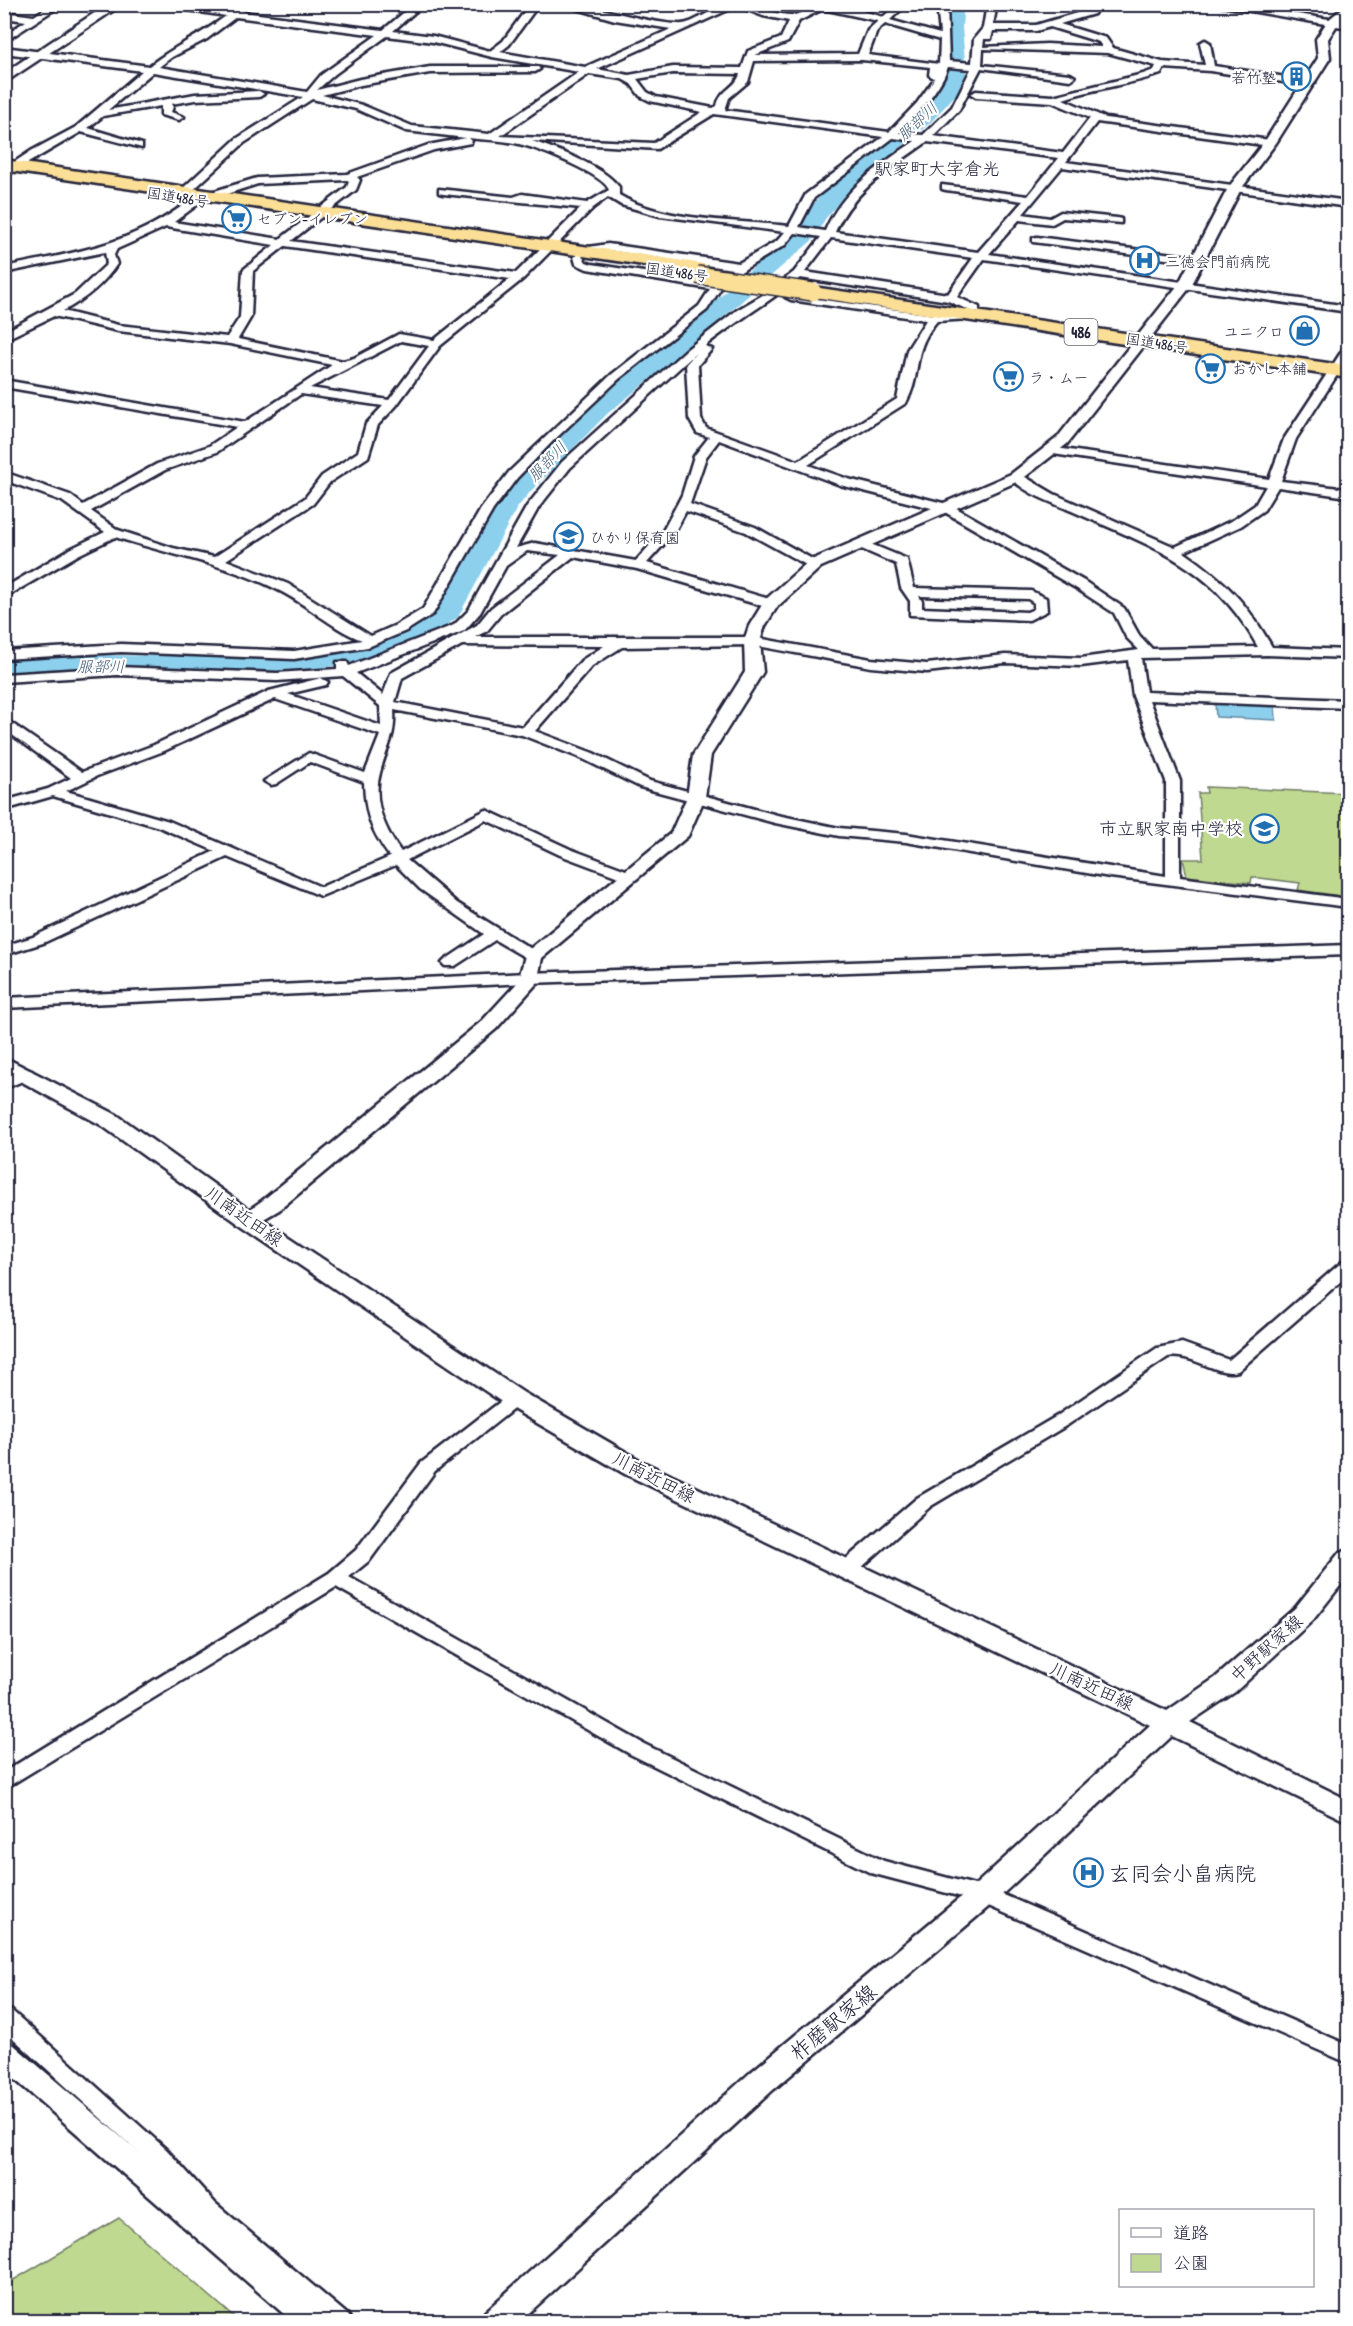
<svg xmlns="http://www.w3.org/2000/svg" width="1353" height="2326" font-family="'Patrick Hand','Klee One',sans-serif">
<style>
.green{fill:#c0d990;stroke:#717e66;stroke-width:1.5}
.water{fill:#8cd0ed;stroke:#628aa6;stroke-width:1.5}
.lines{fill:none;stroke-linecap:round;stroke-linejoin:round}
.river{fill:#8cd0ed;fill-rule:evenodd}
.minor-casing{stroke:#22223b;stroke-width:5}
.tertiary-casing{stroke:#22223b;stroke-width:5}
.secondary-casing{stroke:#22223b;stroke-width:5}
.trunk-casing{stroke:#22223b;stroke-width:5}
.minor{fill:#fff;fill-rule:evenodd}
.tertiary{fill:#fff;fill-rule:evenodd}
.secondary{fill:#fff;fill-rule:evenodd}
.trunk{fill:#fbdf96;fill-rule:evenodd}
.trunk-bridge-casing{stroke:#22223b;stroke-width:20;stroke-linecap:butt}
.trunk-bridge{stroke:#fbdf96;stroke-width:17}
.labels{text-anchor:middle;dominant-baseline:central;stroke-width:4.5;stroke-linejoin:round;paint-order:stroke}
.far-poi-label{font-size:15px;fill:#22223b;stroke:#fff;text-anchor:start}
.far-street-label{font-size:15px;fill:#22223b;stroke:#fff}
.far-water-label{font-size:16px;font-style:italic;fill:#475f79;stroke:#fff}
.shield{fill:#fff;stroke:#646476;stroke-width:1.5}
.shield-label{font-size:16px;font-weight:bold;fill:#22223b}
.far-quarter-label{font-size:18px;fill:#22223b;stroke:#fff}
.poi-label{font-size:18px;fill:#22223b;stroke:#fff;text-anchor:end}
.street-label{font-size:18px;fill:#22223b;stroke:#fff}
.near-poi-label{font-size:21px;fill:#22223b;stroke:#fff;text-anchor:start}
.near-street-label{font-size:21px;fill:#22223b;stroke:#fff}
</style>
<rect width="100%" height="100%" fill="#fff"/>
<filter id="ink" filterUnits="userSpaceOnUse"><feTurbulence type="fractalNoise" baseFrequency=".0167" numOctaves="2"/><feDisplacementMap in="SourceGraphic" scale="12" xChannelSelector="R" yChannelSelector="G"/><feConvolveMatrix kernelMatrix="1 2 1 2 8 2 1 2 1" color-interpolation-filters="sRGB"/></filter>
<g filter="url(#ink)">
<path class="green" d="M1206,787L1348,793V897L1298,890L1300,883L1252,877L1251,883L1187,876L1183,859H1203L1198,793H1207Z
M119,2218L239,2321H5V2285Z"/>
<path class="water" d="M1215,703L1275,706L1276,720L1216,717Z"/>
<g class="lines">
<path class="river" d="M944,4H964L962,27L966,73L957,93L931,122L846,194L825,219L816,237L682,353L607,414L531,491L517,508L458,617L429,638L370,659L296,673L86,671L4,674V658L86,655L296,657L354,646L409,626L437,606L493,505L513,481L589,404L666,343L798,229L807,212L830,184L917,114L938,91L946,73L942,27Z"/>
<defs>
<path id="minor" d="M52,4H63L4,42V35L26,21L4,18V12L34,16Z
M149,4H179L233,11L241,4H252L243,12L383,30L414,4H424L393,31L433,36L490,51L503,41L530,4H539L509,45L500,52L585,67L671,29L615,20L560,4C599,4 638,22 677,24C694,26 711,7 728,4C750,2 769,14 791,15C799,16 808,8 816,5C830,1 868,12 883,17L897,4H907L890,20L940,34L937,4H947L949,61L972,63L974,39L983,28L987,4H997L993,25H1036L1087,10L1090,4H1145L1141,7H1098L1094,14L1060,24L1106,38L1113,48L1162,62L1205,65L1200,43L1205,40L1210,43L1214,66L1313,81L1315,83L1310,86L1210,71L1164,68L1161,74C1129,85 1095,88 1063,99L1106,118L1270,140L1275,143L1270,146L1097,122L1066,162L1348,201V207L1062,167L1023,214L1050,218L1061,212L1117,218L1121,219V223L1063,218L1052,224L1019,220L989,254L1348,306V312L984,259L957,297L979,307V311H971L948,301L800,278C769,302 736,321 705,346L712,349L698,365L701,419L706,428L798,461L897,399L907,350L926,320L791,300L785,297L787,295L934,315L974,314L976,316L970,319L937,321C910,353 923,373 906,403L808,465L848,479L951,505L1084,581L1124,608L1139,635L1152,649L1258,647C1213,565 1155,548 1074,512C1054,503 1025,494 1010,477L1016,473L1020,474L1054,494L1175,547L1233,520L1255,505L1266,486L1053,454L1049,453V447L1269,479L1284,439L1344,348L1348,347V358L1296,439L1281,481L1348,489V497L1278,487L1264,510L1241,526L1184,552C1225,580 1248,604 1272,647L1348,650V658L1267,655L1141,658L1146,692L1348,700V708L1149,700L1180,781V877L1348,899V907L1110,877L906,842L839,836L775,823L640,787L583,759L522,735L394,710C396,738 386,748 380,773C372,801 385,830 401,852L486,810L570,849L634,873L636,876L634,879H624L560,855L486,820L407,860L457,903L538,953L541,956L538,959H528L495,940L455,966H445L442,963L445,960L484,934L420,889L396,865L321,896L227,857L43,943L4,955V946L33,937L215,851L159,827L53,796L4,810V801L48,789L71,778L4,729V718L82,772L154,745L269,691L321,678L328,682L326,685L288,694L381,726L380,706L343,676L277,681L117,675L4,682V674L117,667L277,673L337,669V662H347L349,666L454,625L468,611L527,506L562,462L686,350L737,310L768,292L794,272L821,237L795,233L785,245L745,269L721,288L707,310L619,379L553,441L517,478L493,510L433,614L406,631L368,647L294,659L121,652L4,659V651L121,644L294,651L362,640C332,629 307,604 278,590C227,564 169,555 115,537L78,555L4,598V588L70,549L105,532L62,501L4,480V472L70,495L83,505L157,464L209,446L237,427L4,387V380L245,422L332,365L230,344L118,331L54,316L4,340V332L75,294L107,264L105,252L4,273V267C75,252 131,246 190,200L181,194V190L236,139L303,97L153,72L108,110L195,94L259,91L264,94L259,97L195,100L171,104L173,107L171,112L184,117L179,120L161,115V106L103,116L88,128L142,144V148L81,132L4,177V169L31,151L76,127L142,71L4,53V47L149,66C173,47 201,35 226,16ZM737,6L763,16L789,21L781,38L748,51L742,68L673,67L629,75L597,69ZM823,9L878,21L868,30L858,54L755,55L788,42L799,21ZM236,17L377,35L321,75L307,92L159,67L172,57L207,39ZM885,24L940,40L939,64L868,55L877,31ZM1050,27L1099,42L1102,47L1047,44L983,47L984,39H991L993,31H1036ZM387,36L433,42L492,57L579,72L489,134L412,126L362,105L322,95L361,85L430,73L535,72L540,69L538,67H430L360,79L317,90L335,74ZM983,49L1108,53L1156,66L1154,70L1143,74L1053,96L976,91L971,94L976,97L1052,102L1090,118L1063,153L933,136L959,110L981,68L1070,80L1075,77L1070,74L982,65ZM862,60L930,67L929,75L934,78L932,82L917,103L889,132L725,110L729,98L748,82L754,61ZM948,67L971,69L952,107L923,135L899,133C918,112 938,93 948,67ZM673,73L740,74C736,88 720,90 717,106L713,108L656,97L647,92L637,79ZM589,74L622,79L631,84L640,96L650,101L702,112L654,143L500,136ZM312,99L356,109L406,131L466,138L428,145L347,174L257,178L198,196L191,192L244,143ZM714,114L883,137L806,194L789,226C738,220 663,222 619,195V187C602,165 558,150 532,141L657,149ZM469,138C485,140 502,140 519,144C537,148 604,174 609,190L587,203L522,194L513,197L439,189V193L443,194L581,208L516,273L291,241L356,190L360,180L357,177L434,150L471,143L472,141ZM893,138L915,141C880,165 842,190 825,231L799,227L814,198ZM927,142L1059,158L1028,196L942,185V189L946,190L1023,201L978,252L835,232C852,191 892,167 927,142ZM347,180L349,181L347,187L280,239L174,222L201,202L258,184ZM608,197L621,205L660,216L785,232L777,241L739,263L608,244L576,249L575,251L579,254L574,257L576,264L587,269L710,289L699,306L611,375L509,472L481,509L423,609L396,625L371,636L288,584L226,560L313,504L330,482L368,457L378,425L396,406L440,346L523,279L593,208ZM166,227L274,245L243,270L240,317L227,337L118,325L63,311C85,299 103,285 117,264L114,255L117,249ZM831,238L973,258L948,294L805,272ZM285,246L510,279L434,340L399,334L354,358L343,361L238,339L251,317L253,271ZM608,250L732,269L714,283L592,264L586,262L581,254ZM401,341L429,346L389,400L310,388ZM696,353L686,364L689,419L697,433L709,437L694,456L682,495L664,529L636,561L535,543L516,548L539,507L570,468ZM301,394L383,406L366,424L358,452L322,476L305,498L214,557L173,548L118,530L91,511L165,470L217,452ZM719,440L840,485L943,511L1074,587L1114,613L1126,637L1139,650L1081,658L1005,655L927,664L871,659L752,637H475L487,631L501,614L573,557L637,569L766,607H776V601L647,563L674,533L686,511L746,532L810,567L815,568L821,564L755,527L690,504L706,457ZM527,551L560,555L491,608L477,625L391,673L383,695L356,673L464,631L480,613L506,566ZM462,645H463L604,646L582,660L523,727L395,702L402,678ZM752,645L871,667L927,672L1005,663L1081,666L1128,660L1133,696L1166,781V876L906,834L839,828L777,815L650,781L593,753L535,731L592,666L622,647ZM275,699L380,735L365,773L309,753L264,781L271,785L276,784L310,762L364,782C365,814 371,831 390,857L321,887L169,821L66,791L97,776L164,751Z
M1210,4H1235L1348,22V28Z
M1037,237L1197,257L1202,260L1197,263L1033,242V238Z
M861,540L907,559L914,588L1031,591L1046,598L1047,611L1029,620L910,615V601L901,588L896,564L857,547V541ZM919,596L1028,599L1034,603V609L1027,612L922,608V601Z
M1348,945V955L528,983L4,1008V998L528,973Z
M26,1069L32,1071L34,1074L32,1077L4,1089V1078Z
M1348,1261V1275L1238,1371C1217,1377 1193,1353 1168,1357L1069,1424L931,1506L853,1575H839L836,1570L839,1565L917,1498L1057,1416L1157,1348L1182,1343L1229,1360L1342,1262Z
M515,1393L521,1395L524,1399L521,1403L435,1471L370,1560L349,1577L644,1744L884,1861L990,1889L1348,2045V2063L977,1901L871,1873L630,1754L336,1587L4,1789V1772L329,1573L356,1550L421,1463L509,1395Z
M4,2009L12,2011L167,2150L215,2203L348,2315L352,2322H323L199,2217L151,2164L4,2030Z"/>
<path id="tertiary" d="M108,4H123L4,83V73Z
M1344,7H1348V16L1337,25L1328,39L1330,58L1276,143L1241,189L1191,286L1067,444L1021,480L821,567L777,607L765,626L760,641L763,672L711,755L705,797L688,836L542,958L537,983L496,1029L279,1210L255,1224H239L236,1219L263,1200L482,1021L518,982L526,952L671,833L687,797L693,755L745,672L744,641L749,626L765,600L809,561L1011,474L1057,438L1178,285L1228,188L1265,141L1318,58L1316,39L1328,20Z
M4,2042L14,2045L326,2313L330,2322H293L4,2070Z"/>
<path id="secondary" d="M4,1057L117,1115L255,1214L524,1393L643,1462L1167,1711L1215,1678L1295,1608L1339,1553L1348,1550V1576L1313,1620L1235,1692L1190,1722L1348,1800V1822L1172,1736L993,1903L773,2090L519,2322H480L485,2312L751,2072L973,1887L1150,1725L625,1474L506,1405L239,1224L101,1125L4,1072Z"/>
<path id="trunk" d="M4,160L704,264L713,269L704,274L4,170Z
M813,287L1348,366V378L807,296L804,292Z"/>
</defs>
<use href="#minor" class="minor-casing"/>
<use href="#tertiary" class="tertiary-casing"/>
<use href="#secondary" class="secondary-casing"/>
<use href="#trunk" class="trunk-casing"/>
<use href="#minor" class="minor"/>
<use href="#tertiary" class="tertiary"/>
<use href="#secondary" class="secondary"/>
<use href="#trunk" class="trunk"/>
<defs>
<path id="trunk-bridge" d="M697,275L813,292"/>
</defs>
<use href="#trunk-bridge" class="trunk-bridge-casing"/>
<use href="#trunk-bridge" class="trunk-bridge"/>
</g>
</g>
<defs>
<symbol id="building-ring" viewBox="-11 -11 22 22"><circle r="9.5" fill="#fff" stroke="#1f6fb2" stroke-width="1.5"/><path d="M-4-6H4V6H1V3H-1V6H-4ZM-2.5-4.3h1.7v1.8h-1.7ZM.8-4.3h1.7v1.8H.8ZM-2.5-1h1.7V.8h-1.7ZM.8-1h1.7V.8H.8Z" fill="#1f6fb2"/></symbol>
<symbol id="supermarket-ring" viewBox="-11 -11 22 22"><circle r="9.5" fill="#fff" stroke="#1f6fb2" stroke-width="1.5"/><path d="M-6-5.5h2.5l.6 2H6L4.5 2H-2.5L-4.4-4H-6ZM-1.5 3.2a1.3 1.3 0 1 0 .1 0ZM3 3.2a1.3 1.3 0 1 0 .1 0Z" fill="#1f6fb2"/></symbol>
<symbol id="hospital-ring" viewBox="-11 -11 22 22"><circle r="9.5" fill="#fff" stroke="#1f6fb2" stroke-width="1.5"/><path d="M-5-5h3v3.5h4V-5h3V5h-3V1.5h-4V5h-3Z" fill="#1f6fb2"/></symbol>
<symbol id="shop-ring" viewBox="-11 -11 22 22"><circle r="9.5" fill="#fff" stroke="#1f6fb2" stroke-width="1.5"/><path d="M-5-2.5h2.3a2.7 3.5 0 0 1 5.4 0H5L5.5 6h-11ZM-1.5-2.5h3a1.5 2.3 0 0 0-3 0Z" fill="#1f6fb2"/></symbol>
<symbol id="school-ring" viewBox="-11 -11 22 22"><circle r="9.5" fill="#fff" stroke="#1f6fb2" stroke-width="1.5"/><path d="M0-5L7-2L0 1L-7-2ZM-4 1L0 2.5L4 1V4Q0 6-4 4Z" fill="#1f6fb2"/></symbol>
</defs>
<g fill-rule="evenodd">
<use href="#building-ring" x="1280" y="60" width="33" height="33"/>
<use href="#supermarket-ring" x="220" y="202" width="33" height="33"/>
<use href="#hospital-ring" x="1128" y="244" width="33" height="33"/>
<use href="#shop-ring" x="1288" y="314" width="33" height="33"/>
<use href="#supermarket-ring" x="1194" y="352" width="33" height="33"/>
<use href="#supermarket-ring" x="992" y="360" width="33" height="33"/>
<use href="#school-ring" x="552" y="520" width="33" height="33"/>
<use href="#school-ring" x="1248" y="812" width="33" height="33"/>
<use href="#hospital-ring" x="1072" y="1856" width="33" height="33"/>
</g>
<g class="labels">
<g class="far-poi-label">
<text x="1276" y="77" text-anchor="end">若竹塾</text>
<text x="257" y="218">セブン-イレブン</text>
<text x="1165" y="261">三徳会門前病院</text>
<text x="1284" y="331" text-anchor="end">ユニクロ</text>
<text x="1232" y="368">おかし本舗</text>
<text x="1029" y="377">ラ・ムー</text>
<text x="590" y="537">ひかり保育園</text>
</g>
<g class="far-street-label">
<text transform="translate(178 197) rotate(9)">国道486号</text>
<text transform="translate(677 272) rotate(8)">国道486号</text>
<text transform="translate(1157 343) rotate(9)">国道486号</text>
</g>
<g class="far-water-label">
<text transform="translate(917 121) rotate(-43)">服部川</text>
<text transform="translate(547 461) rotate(-46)">服部川</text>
<text x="101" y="666">服部川</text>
</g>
<rect class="shield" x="1064.5" y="319" width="33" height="26" rx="4.5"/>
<g class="shield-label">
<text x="1081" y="332">486</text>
</g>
<g class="far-quarter-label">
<text x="937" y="168">駅家町大字倉光</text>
</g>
<g class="poi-label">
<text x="1243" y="828">市立駅家南中学校</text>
</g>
<g class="street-label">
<text transform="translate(244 1216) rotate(35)">川南近田線</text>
<text transform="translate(654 1477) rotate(27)">川南近田線</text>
<text transform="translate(1266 1648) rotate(-42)">中野駅家線</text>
<text transform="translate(1092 1686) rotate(25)">川南近田線</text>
</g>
<g class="near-poi-label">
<text x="1109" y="1873">玄同会小畠病院</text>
</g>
<g class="near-street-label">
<text transform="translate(833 2022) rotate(-40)">柞磨駅家線</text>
</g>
</g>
<rect width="1353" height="2326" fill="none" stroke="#fff" stroke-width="24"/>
<rect x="12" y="12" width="1329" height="2302" fill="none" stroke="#22223b" stroke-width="2" filter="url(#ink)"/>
<rect x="1119" y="2209" width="195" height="78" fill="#ffffff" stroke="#a7a7b1" stroke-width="1.5"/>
<rect x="1131" y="2228" width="30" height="9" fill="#ffffff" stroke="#a7a7b1" stroke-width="1.5"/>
<text x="1173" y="2239" font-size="18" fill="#22223b">道路</text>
<rect x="1131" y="2254" width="30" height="18" fill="#c0d990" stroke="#a7a7b1" stroke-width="1.5"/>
<text x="1173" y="2269" font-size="18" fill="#22223b">公園</text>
</svg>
